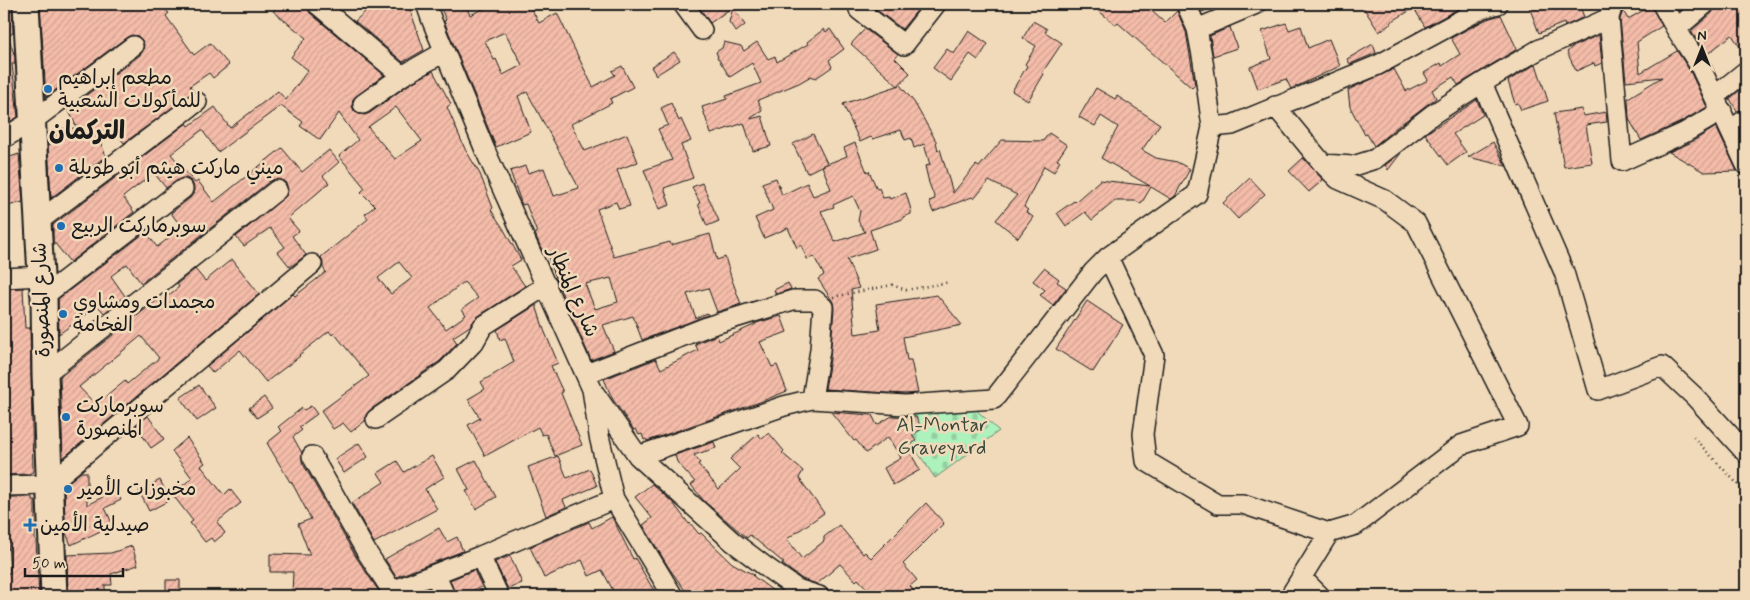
<svg xmlns="http://www.w3.org/2000/svg" width="1750" height="600" font-family="Mynerve,'Playpen Sans Arabic',sans-serif">
<style>
.cemetery{fill:url(#cemetery-stones);stroke:#64866c}
.building{fill:url(#building-hatch);stroke:#1c1c1c;fill-rule:evenodd}
.lines{fill:none;stroke-linecap:round;stroke-linejoin:round}
.minor-casing{stroke:#1c1c1c;stroke-width:22}
.major-casing{stroke:#1c1c1c;stroke-width:29}
.path{stroke:#1c1c1c;stroke-width:2.5;stroke-dasharray:1 4;stroke-linecap:butt}
.minor{stroke:#f1daba;stroke-width:19}
.major{stroke:#f1daba;stroke-width:25}
.poi-dot{fill:#1f6fb2;stroke:#f1daba;stroke-width:2}
.labels{text-anchor:middle;dominant-baseline:central;stroke-width:5;stroke-linejoin:round;paint-order:stroke}
.poi-label{font-size:20px;fill:#1c1c1c;stroke:#f1daba;text-anchor:start}
.street-label{font-size:20px;fill:#1c1c1c;stroke:#f1daba}
.park-label{font-size:20px;fill:#39473c;stroke:#f1daba}
.district-label{font-size:25px;font-weight:bold;fill:#1c1c1c;stroke:#f1daba}
</style>
<defs>
<pattern id="cemetery-stones" width="16" height="16" patternUnits="userSpaceOnUse" patternTransform="scale(1.25)"><rect width="16" height="16" fill="#adf1bc"/><path d="M2 7V4a2 2 0 0 1 4 0v3zM10 15v-3a2 2 0 0 1 4 0v3z" fill="#94cea1"/></pattern>
<pattern id="building-hatch" width="6" height="6" patternUnits="userSpaceOnUse" patternTransform="scale(1.25)"><rect width="6" height="6" fill="#f4bca9"/><path d="M-1 1l2-2M0 6l6-6M5 7l2-2" fill="none" stroke="#d1a191"/></pattern>
</defs>
<rect width="100%" height="100%" fill="#f1daba"/>
<filter id="ink" filterUnits="userSpaceOnUse"><feTurbulence type="fractalNoise" baseFrequency=".02" numOctaves="2"/><feDisplacementMap in="SourceGraphic" scale="10" xChannelSelector="R" yChannelSelector="G"/><feConvolveMatrix kernelMatrix="1 2 1 2 8 2 1 2 1" color-interpolation-filters="sRGB"/></filter>
<g filter="url(#ink)">
<path class="cemetery" d="M973,407L999,431L935,478L890,411Z"/>
<path class="building" d="M4,4H12L13,33L8,36L15,57V64H12L18,117L4,125Z
M40,4H61L65,8L70,4H107L111,10L119,4H158L169,13L166,16L194,55L210,43L229,65L213,78L209,73L190,86L194,92L124,143L115,131L99,139L106,156L51,198L48,145H50V137H55V129L77,128L68,109L140,55L143,51L144,45L142,40L138,36L132,35L127,37L46,97Z
M279,4H306L310,13L384,75L353,99L352,106L354,111L359,114L365,115L370,113L408,85L433,71L451,104L447,107L465,149L480,174L493,208L491,210L503,228L521,260L511,266L525,286L477,317L470,326L453,337L457,343L440,361L370,410L366,415L365,421L351,432L343,423L333,429L321,411L369,376L334,333L332,335L329,331L299,355L300,356L266,382L240,350L213,373L207,366L293,294L295,296L326,272L323,268V263L321,257L368,219L365,214L375,206L361,192L365,188L339,156L358,140L339,113L320,140L300,126L303,122L281,106L282,105L218,152L202,130L171,154L195,183L198,181L214,202L282,148L302,172L329,150L339,162L323,176L329,183L288,218L299,231L292,236L306,255L290,267L278,252L285,247L270,228L244,246L236,237L287,195L288,189L286,183L282,180L275,179L270,181L141,283L127,264L111,276L125,296L104,313L98,306L59,334L58,299L146,232L157,247L182,228L171,213L190,198L194,193V187L192,182L187,178H182L166,188L154,173L123,197L134,212L70,262L53,241V225L187,123L189,126L215,107L230,128L278,91L286,100L308,70L291,57L306,38L273,11ZM396,107L422,141L395,159L368,127ZM399,262L412,278L391,294L378,278ZM464,282L478,298L462,309L466,315L446,329L430,308Z
M357,4H408L424,50L403,62L355,21L365,12Z
M439,4H465L470,15L494,4H529L539,23L557,13L593,87L615,75L612,71L622,66L633,87L610,99L612,103L571,124L585,151L627,134L638,162L617,170L630,206L619,209L616,202L597,209L614,257L670,242L671,245L710,234L717,260L725,257L732,280L741,304L717,312L708,288L687,294L696,318L707,313L708,315L642,340L633,316L603,325L614,351L591,360L563,296L545,249L542,250L535,234L537,233L526,204L522,205L510,171L525,166L528,173L544,168L554,196L579,188L527,92L518,96L531,132L496,147L444,21L446,20ZM505,32L522,65L503,75L496,59L494,60L485,41ZM611,278L618,302L595,309L585,284Z
M697,4H737L710,23Z
M869,4H922L902,29Z
M1090,4H1144L1165,23L1177,11L1186,32L1195,85L1192,88L1118,23L1116,25Z
M1198,4H1220V5L1202,12Z
M1361,4H1467L1425,27L1414,8L1391,22L1392,23L1379,32Z
M1528,4H1579L1584,17L1565,26L1564,23L1539,33Z
M1675,4H1688L1679,11Z
M1716,4H1746V56L1732,35L1706,55L1691,31L1712,13Z
M1651,6L1662,26L1637,42L1640,73L1677,51L1690,71L1707,107L1679,123L1641,140L1629,119L1628,98L1662,77L1626,81L1620,19L1623,11L1628,19Z
M733,8L745,25L736,32L729,22Z
M1501,15L1517,49L1458,85L1453,77L1432,90L1436,98L1397,127L1374,146L1367,134L1365,135L1350,107L1348,90L1394,69L1406,91L1428,80L1424,73L1441,63L1442,66L1460,54L1451,38L1487,19Z
M1033,21L1047,29L1045,32L1062,43L1042,73L1044,74L1028,101L1012,91L1027,66L1025,64L1036,46L1023,38Z
M1286,23L1289,30L1301,26L1308,48L1329,39L1340,66L1291,89L1286,79L1258,89L1250,67L1271,59L1262,31Z
M1230,27L1237,48L1213,56L1210,36Z
M824,29L826,32L830,29L844,49L829,60L832,67L816,78L811,76L799,83L758,100L762,111L751,118V119L762,116L771,146L753,151L744,123L711,134L702,107L727,99L726,96L761,83L752,63L730,77L717,57H718L716,52L722,48L724,42L741,46L744,51L757,42L768,59L775,56L777,62L808,44L807,42Z
M865,29L898,54L895,58L910,73L898,86L851,44Z
M969,31L988,44L978,60L970,54L951,81L933,68L947,49L954,54Z
M1599,35L1602,63L1595,66L1594,63L1576,71L1567,52L1572,47Z
M1373,44L1376,53L1350,64L1347,59Z
M674,52L680,60L656,75L651,67Z
M1536,64L1548,101L1521,110L1518,103L1515,104L1508,81Z
M900,85L914,102L936,141L938,151L940,149L953,193L976,165L979,167L1002,140L1043,141L1049,133L1067,145L1057,160L1060,161L1054,172L1044,166L1024,207L1028,210L1026,212L1033,217L1018,238L996,220L1017,195L989,181L974,199L972,197L933,212L929,201L935,199L929,183L925,166L930,165L924,144L914,148L911,138L905,140L901,130L873,139L871,137L860,142L843,104Z
M1746,85V108L1737,111L1730,99L1728,100Z
M1096,88L1115,99L1117,96L1160,124L1142,150L1156,158L1177,162L1190,169L1175,196L1171,199L1151,187L1141,204L1136,201H1115L1092,220L1085,212L1066,226L1057,213L1074,201L1075,202L1100,180L1150,186L1101,158L1118,127L1101,116L1095,126L1079,117Z
M1477,100L1483,115L1453,134L1466,152L1448,165L1425,134Z
M671,103L679,121L681,119L691,141L681,145L693,178L664,188L670,205L659,209L644,170L672,160L658,129L668,125L661,108Z
M1582,109L1583,116L1606,112L1607,122L1586,125L1592,163L1564,167L1554,113Z
M1716,127L1737,171L1704,172L1669,152L1690,143Z
M813,134L827,163L807,173L793,144Z
M1493,142L1506,166L1468,157Z
M855,143L867,172L869,171L877,189L879,188L883,198L889,197L890,199L906,193L911,210V214L903,217V219L870,230L876,249L847,259L859,288L851,290L855,334L880,330L876,304L937,295L962,325L903,337L907,360H911L918,393L905,394L825,389L830,359L834,308L833,302L818,279L824,275L814,257L807,259L801,245L797,248L788,228L764,238L755,218L773,210L762,183L776,178L782,195L807,183L813,196L831,189L822,166L847,156L844,148ZM853,196L860,211L858,221L865,232L835,242L821,211L834,207L833,205Z
M1401,153L1388,170L1385,165Z
M19,154L23,202L4,207V159Z
M1303,158L1323,180L1309,192L1289,171Z
M1250,178L1265,194L1238,219L1223,203Z
M702,183L719,221L707,226L698,204L700,203L692,187Z
M232,259L259,294L63,458L60,377L157,300L159,303L179,287L177,284L195,269L205,281ZM141,336L159,358L127,384L125,381L96,405L79,387Z
M1044,268L1059,279L1057,282L1066,288L1053,305L1040,295L1045,290L1033,281Z
M788,283L791,289L776,294L774,290Z
M23,288L25,328H30L33,472L29,474L4,475V428H7L6,410H8L6,369H4V289Z
M1087,301L1123,325L1093,372L1056,349Z
M536,305L544,330L558,363L551,366L563,392L561,393L582,445L555,456L546,434L542,435L538,427L485,456L468,425L480,418L468,399L485,389L481,382L514,362L505,338L500,340L497,330Z
M781,316L787,332L760,342L772,367L777,365L787,391L760,402L647,441L646,439L644,440L642,434L639,435L636,429L634,430L612,398L604,379L656,359L661,369L698,350L695,344L717,335L719,341L756,324V323Z
M199,385L216,408L197,421L180,398Z
M264,397L272,408L257,418L249,408Z
M311,406L317,414L299,427L302,430L293,437L302,453V462L356,557L382,596L292,594L293,572H270V554L310,555L298,524L311,519L291,481L290,482L267,443L282,431L278,427L302,408L304,410Z
M831,412L872,415L877,425L892,416L916,417L922,429L912,435L916,441L907,447L920,470L893,485L884,468L901,458L888,437L866,453L856,440L854,441Z
M148,416L164,439L151,448L136,426Z
M769,433L784,451L782,453L803,471L799,478L824,513L787,539L802,559L824,541V537L839,525L863,554L865,552L871,558L926,503L944,523L903,564L917,580L910,586L914,591L909,596H874L858,579L856,581L840,564L817,584L802,579L782,564L784,563L750,535L747,538L705,502L691,485L695,482L677,462L675,455L714,442L716,448L694,455L700,463L698,464L719,489L740,469L730,459L758,434L762,439Z
M187,438L205,463L201,466L224,495L230,489L241,503L217,522L225,533L214,542L211,538L205,542L190,523L193,521L172,494L192,478L172,451Z
M359,443L368,457L344,473L335,459Z
M432,456L444,477L425,489L437,509L374,543L352,503L384,482L378,473L397,461L404,472Z
M558,456L567,478L590,469L597,486L563,500L566,507L546,516L528,467Z
M476,460L496,497L476,509L466,491L469,490L458,469Z
M81,472H87V505L116,490L121,500L105,508L113,525L71,545L66,533L69,531L65,524L64,486Z
M160,480L170,500L149,511L139,491Z
M652,484L673,503L689,524L690,523L699,534L701,533L732,563L754,575L753,576L780,596H689L669,568L643,525L652,518L635,497Z
M4,497H32V500H35V540H36L39,596H4V573H10L7,528L4,529Z
M612,517L633,559L635,558L657,596H616L602,570L589,576L582,560L544,578L530,547L589,522L592,528Z
M439,528L447,542L457,537L463,551L396,577L385,559Z
M132,546L138,565L111,574L112,585H105V596H68L67,555L111,553Z
M510,556L522,583L508,589L495,562Z
M474,570L482,587L456,596L450,580Z
M166,580H180V595L166,594Z
M429,588L433,596H409Z"/>
<g class="lines">
<defs>
<path id="minor" d="M317,4L402,76
M426,4L432,21L485,150L592,389L599,436L614,499L673,596
M683,4L702,30
M1613,4L1609,18L1622,161L1684,133L1722,111
M1662,4L1676,29L1700,66L1746,165
M859,10L904,45L936,4
M1197,29L1256,4
M1676,29L1705,4
M1482,83L1564,272L1598,390L1662,366L1695,397L1746,453
M1715,96L1746,71
M363,104L402,76L444,52
M1275,106L1323,164L1338,179L1385,200L1416,223L1518,426L1461,445L1356,525L1329,533L1290,596
M1212,127L1232,125L1378,65L1483,8L1498,4
M1730,130L1746,119
M4,138L34,120L133,46
M1323,164L1353,166L1375,159L1433,114L1482,83L1538,50L1609,18
M39,221L197,102
M1108,257L1154,355L1143,434L1146,461L1218,504H1243L1329,533
M4,278L41,276
M44,296L183,189
M45,374L277,190
M586,374L709,326L793,300H815L823,307L820,350L812,399
M595,394L638,456L733,542L766,567L797,589L819,596
M376,419L447,370L474,342L483,326L547,285
M312,456L366,551L392,591L480,556L614,499
M638,456L784,406L812,399L905,405L994,399L1093,272L1108,257L1197,194L1212,127L1203,61L1197,29L1186,4
M4,486L48,485L312,264
M480,556L499,596
M435,574L445,596
M1302,578L1320,596"/>
<path id="major" d="M26,4L41,276L44,296L45,374L54,596"/>
</defs>
<use href="#minor" class="minor-casing"/>
<use href="#major" class="major-casing"/>
<path class="path" d="M833,297L892,285L906,290L950,282
M1693,437L1746,493"/>
<use href="#minor" class="minor"/>
<use href="#major" class="major"/>
</g>
</g>
<g class="poi-dot">
<circle cx="48" cy="89" r="5"/>
<circle cx="59" cy="168" r="5"/>
<circle cx="61" cy="226" r="5"/>
<circle cx="63" cy="314" r="5"/>
<circle cx="66" cy="417" r="5"/>
<circle cx="68" cy="489" r="5"/>
<path d="M27.5 517.5h5v5h5v5h-5v5h-5v-5h-5v-5h5z"/>
</g>
<g class="labels">
<g class="poi-label">
<text x="58" y="78">مطعم إبراهيم<tspan x="58" dy="23">للمأكولات الشعبية</tspan></text>
<text x="69" y="168">ميني ماركت هيثم أبو طويلة</text>
<text x="71" y="226">سوبرماركت الربيع</text>
<text x="73" y="302">مجمدات ومشاوي<tspan x="73" dy="23">الفخامة</tspan></text>
<text x="76" y="406">سوبرماركت<tspan x="76" dy="23">المنصورة</tspan></text>
<text x="78" y="489">مخبوزات الأمير</text>
<text x="40" y="525">صيدلية الأمين</text>
</g>
<g class="street-label">
<text transform="translate(573 292) rotate(66)">شارع المنطار</text>
<text transform="translate(42 300) rotate(-92)">شارع المنصورة</text>
</g>
<g class="park-label">
<text x="942" y="425">Al-Montar<tspan x="942" dy="23">Graveyard</tspan></text>
</g>
<g class="district-label">
<text x="87" y="132">التركمان</text>
</g>
</g>
<rect width="1750" height="600" fill="none" stroke="#f1daba" stroke-width="20"/>
<rect x="10" y="10" width="1730" height="580" fill="none" stroke="#1c1c1c" stroke-width="2" filter="url(#ink)"/>
<g transform="translate(1702 48)" stroke="#f1daba" stroke-width="4" paint-order="stroke">
<path d="M0-4L9 19L0 12L-9 19Z" fill="#1c1c1c"/>
<text y="-8" font-size="14" font-weight="bold" text-anchor="middle" fill="#1c1c1c">N</text>
</g>
<path d="M25 568v8h98v-8" fill="none" stroke="#1c1c1c" stroke-width="2.5"/>
<text x="32" y="568" font-size="15" fill="#1c1c1c" stroke="#f1daba" stroke-width="4" paint-order="stroke">50 m</text>
</svg>
